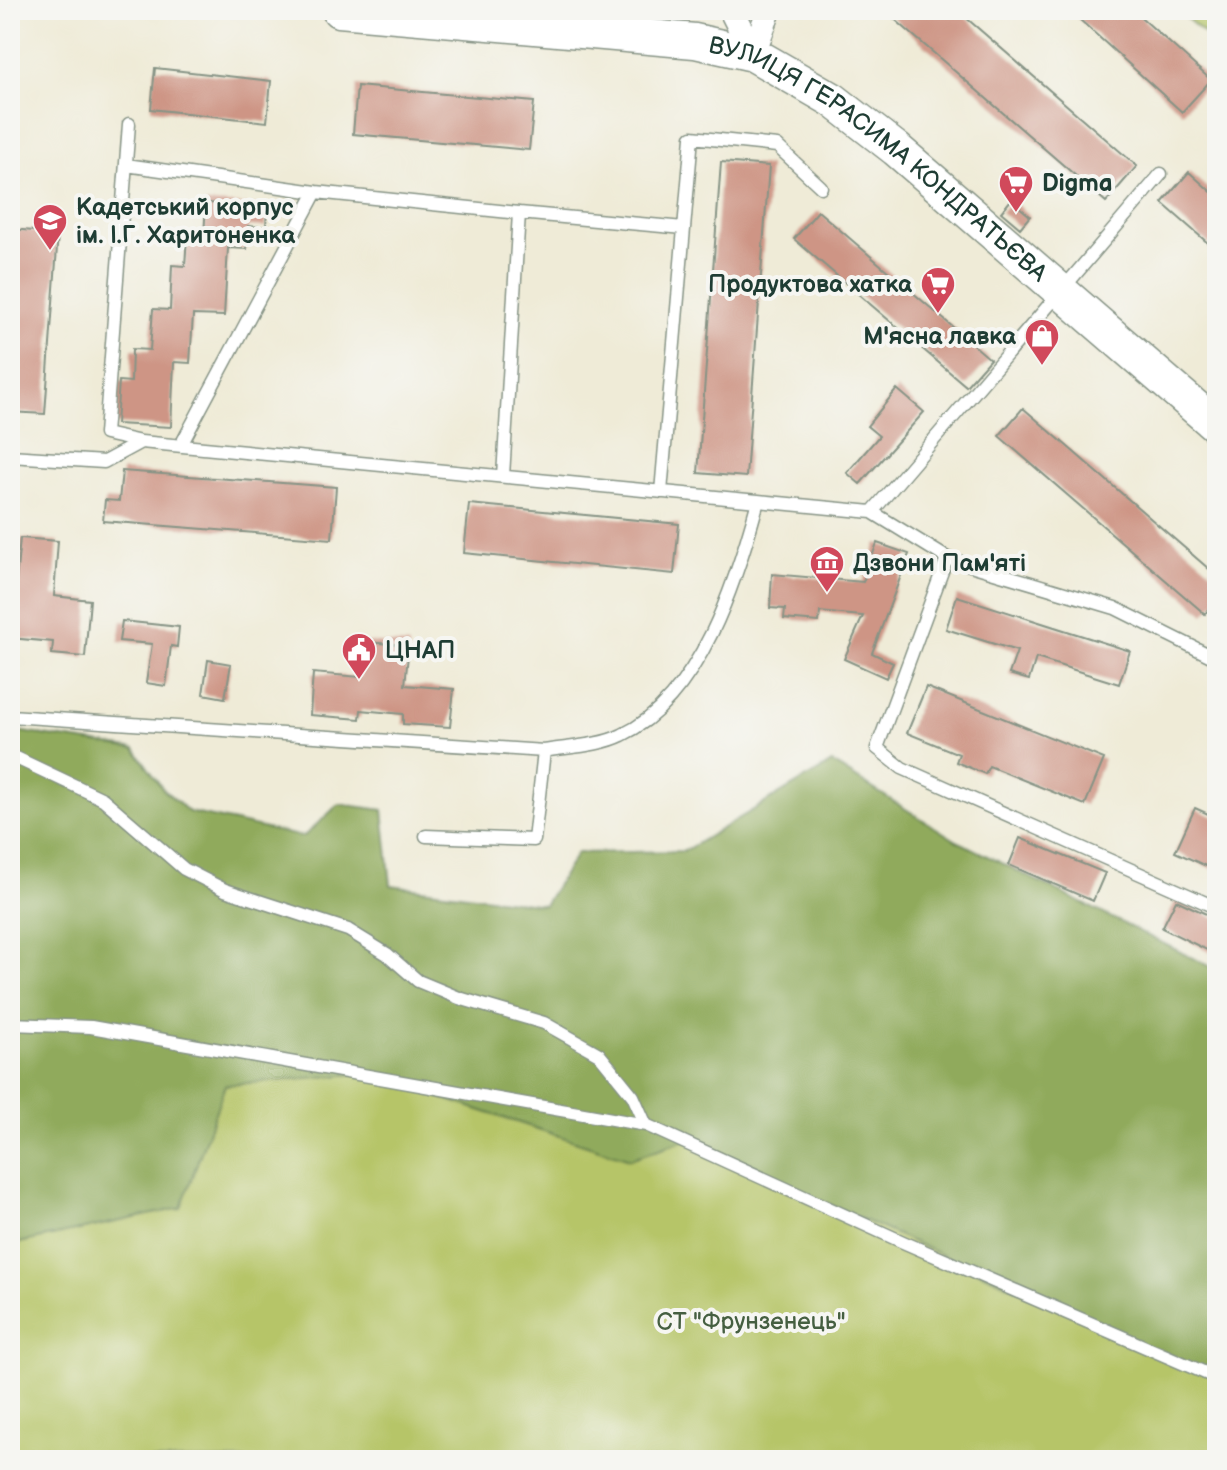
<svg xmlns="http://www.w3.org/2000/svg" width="1227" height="1470" font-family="'Balsamiq Sans',sans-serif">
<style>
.green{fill:#b6c567;stroke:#6a814e;stroke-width:2}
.forest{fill:#90aa5c;stroke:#587448;stroke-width:2}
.building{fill:#ce9585}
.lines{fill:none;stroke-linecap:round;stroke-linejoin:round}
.service-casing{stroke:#879486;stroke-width:15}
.minor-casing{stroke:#879486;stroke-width:27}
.secondary-casing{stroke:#879486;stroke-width:37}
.service{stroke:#fff;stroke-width:12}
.minor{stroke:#fff;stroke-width:24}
.secondary{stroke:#fff;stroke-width:34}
.labels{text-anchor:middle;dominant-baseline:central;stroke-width:8;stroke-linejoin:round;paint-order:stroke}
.street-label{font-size:24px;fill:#1f3d34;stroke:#f6f6f2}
.poi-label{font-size:24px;font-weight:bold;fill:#1f3d34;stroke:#f6f6f2;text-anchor:start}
.park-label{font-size:24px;fill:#455f41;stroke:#f6f6f2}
</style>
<rect width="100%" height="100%" fill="#f6f6f2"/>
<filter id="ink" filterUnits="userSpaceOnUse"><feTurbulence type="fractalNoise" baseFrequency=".0125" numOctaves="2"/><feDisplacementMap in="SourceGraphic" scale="16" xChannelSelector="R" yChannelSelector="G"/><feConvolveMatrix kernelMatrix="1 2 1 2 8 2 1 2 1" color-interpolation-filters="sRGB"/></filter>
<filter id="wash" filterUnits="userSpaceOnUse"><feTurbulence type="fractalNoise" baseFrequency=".006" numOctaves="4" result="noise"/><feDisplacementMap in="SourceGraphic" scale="32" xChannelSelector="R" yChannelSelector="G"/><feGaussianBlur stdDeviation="1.8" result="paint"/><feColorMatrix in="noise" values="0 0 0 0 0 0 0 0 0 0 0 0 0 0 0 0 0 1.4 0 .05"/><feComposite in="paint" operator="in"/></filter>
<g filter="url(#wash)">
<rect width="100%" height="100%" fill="#efebd7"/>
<path class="green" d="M1193,10H1217V44L1186,18Z
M366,1073L630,1159L685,1140L1217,1378V1460H10V1245L181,1208L225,1084Z"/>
<path class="forest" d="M10,730L135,749L163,789L189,812L303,837L339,804L383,810L391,885L544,905L577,853L684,851L832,763L957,841L1217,970V1378L685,1140L630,1159L366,1073L225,1085L181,1208L10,1245Z"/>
<g id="blocks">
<path class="building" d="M884,10H957L1137,166L1106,202Z
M1069,10H1133L1211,80L1182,112Z
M155,68L271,81L267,122L151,109Z
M357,86L534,102L529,150L353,134Z
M721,162L769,166L746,477L698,473Z
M1189,172L1217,197V251L1162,203Z
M1011,200L1030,216L1020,228L1001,212Z
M206,203L267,206L266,227L248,226L247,249L228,248L224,316L193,315L190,363L174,362L171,427L116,424L119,381L131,382L132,349L150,350L153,309L170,310L172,265L185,266L187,236H204Z
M818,211L990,359L966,386L794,239Z
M10,229L58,233L45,414L10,412Z
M897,389L924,412L860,484L847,473L879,436L867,426Z
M1023,408L1217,576V600L1205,614L999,436Z
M122,471L336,487L332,539L103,521L105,500L119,501Z
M469,504L679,524L674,574L464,553Z
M20,538L58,541L54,596L90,600L85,657L52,654L53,642L10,638V592H15Z
M877,543L909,554L872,653L893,663L886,678L844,659L863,616L820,612L819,622L784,619L785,609L770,608L772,574L863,582Z
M957,596L1130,651L1119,684L1036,658L1029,680L1009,674L1017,651L946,629Z
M122,621L179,627L177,647L171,646L166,686L146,683L152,644L119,641Z
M363,642L409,645L405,685L454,689L450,727L403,724V714L361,710L360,719L310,715L313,673L360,677Z
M208,660L231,664L225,698L203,694Z
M926,687L1104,759L1085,805L989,766L985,774L956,762L959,754L907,733Z
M1195,808L1217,818V871L1175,852Z
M1020,838L1105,873L1093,901L1009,865Z
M1176,900L1217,919V955L1162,928Z"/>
</g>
</g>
<g filter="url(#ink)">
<use href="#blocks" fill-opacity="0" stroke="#879486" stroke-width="2"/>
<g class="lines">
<defs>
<path id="service" d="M129,124L105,434L141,442
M126,165L316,192
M519,213L684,228
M181,445L316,192L519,213L503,476
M10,456L104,462L141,442L758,501
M661,492L692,137L777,146L821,187
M872,512L947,558L1115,608L1217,659
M947,558L877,748L902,768L1217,908
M10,716L544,751C567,747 600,746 622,735C701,698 737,578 758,501L872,512L1161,174
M10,755L103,799L184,869L225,890L348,930L387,954L418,981L459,998L544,1023L599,1054L633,1096L646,1125
M426,836L534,840L544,751
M10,1024L91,1027L646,1125L903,1242L1217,1378"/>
<path id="minor" d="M731,10L753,54
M753,54L769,10"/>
<g id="secondary">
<path id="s1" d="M339,10L695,41L753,54L833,100L896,149L1217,426"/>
</g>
</defs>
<use href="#service" class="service-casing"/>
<use href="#minor" class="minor-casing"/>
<use href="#secondary" class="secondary-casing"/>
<use href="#service" class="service"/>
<use href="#minor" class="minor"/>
<use href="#secondary" class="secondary"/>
</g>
</g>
<defs>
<symbol id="supermarket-pin" viewBox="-11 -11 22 30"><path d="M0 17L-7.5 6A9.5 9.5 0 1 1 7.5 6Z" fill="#d1495b" stroke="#f6f6f2"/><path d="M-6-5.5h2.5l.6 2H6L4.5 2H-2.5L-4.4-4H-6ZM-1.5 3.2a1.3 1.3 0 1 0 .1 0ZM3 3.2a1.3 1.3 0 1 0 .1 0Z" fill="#fff"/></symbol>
<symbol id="school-pin" viewBox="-11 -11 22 30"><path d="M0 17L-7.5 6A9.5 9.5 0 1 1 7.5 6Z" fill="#d1495b" stroke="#f6f6f2"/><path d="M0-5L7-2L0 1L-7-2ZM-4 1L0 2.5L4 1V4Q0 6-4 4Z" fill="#fff"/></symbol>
<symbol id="shop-pin" viewBox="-11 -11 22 30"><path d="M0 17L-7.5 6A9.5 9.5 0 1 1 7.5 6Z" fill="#d1495b" stroke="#f6f6f2"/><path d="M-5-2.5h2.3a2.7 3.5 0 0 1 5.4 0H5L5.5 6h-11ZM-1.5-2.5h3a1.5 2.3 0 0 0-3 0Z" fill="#fff"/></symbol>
<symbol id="museum-pin" viewBox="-11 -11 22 30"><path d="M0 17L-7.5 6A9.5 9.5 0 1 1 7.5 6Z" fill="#d1495b" stroke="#f6f6f2"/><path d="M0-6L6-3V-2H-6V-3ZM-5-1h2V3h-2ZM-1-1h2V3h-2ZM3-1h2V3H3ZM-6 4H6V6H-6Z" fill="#fff"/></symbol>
<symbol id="civic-pin" viewBox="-11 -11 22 30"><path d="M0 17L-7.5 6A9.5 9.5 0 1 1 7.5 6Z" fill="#d1495b" stroke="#f6f6f2"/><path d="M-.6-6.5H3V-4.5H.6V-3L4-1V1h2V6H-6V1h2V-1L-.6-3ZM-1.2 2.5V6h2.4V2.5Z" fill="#fff"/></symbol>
</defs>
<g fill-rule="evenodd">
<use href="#supermarket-pin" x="996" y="163" width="40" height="54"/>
<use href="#school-pin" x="30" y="201" width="40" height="54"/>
<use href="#supermarket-pin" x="918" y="264" width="40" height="54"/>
<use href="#shop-pin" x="1022" y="316" width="40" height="54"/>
<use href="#museum-pin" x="807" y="543" width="40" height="54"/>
<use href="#civic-pin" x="339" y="630" width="40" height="54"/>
</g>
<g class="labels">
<g class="street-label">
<text stroke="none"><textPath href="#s1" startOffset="578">ВУЛИЦЯ ГЕРАСИМА КОНДРАТЬЄВА</textPath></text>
</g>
<g class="poi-label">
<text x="1042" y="183">Digma</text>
<text x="76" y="207">Кадетський корпус<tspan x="76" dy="28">ім. І.Г. Харитоненка</tspan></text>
<text x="912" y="284" text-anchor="end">Продуктова хатка</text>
<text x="1016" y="336" text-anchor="end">М'ясна лавка</text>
<text x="853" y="563">Дзвони Пам'яті</text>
<text x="385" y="650">ЦНАП</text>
</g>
<g class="park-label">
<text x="751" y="1321">СТ "Фрунзенець"</text>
</g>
</g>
<rect width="1227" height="1470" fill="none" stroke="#f6f6f2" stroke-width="40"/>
</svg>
